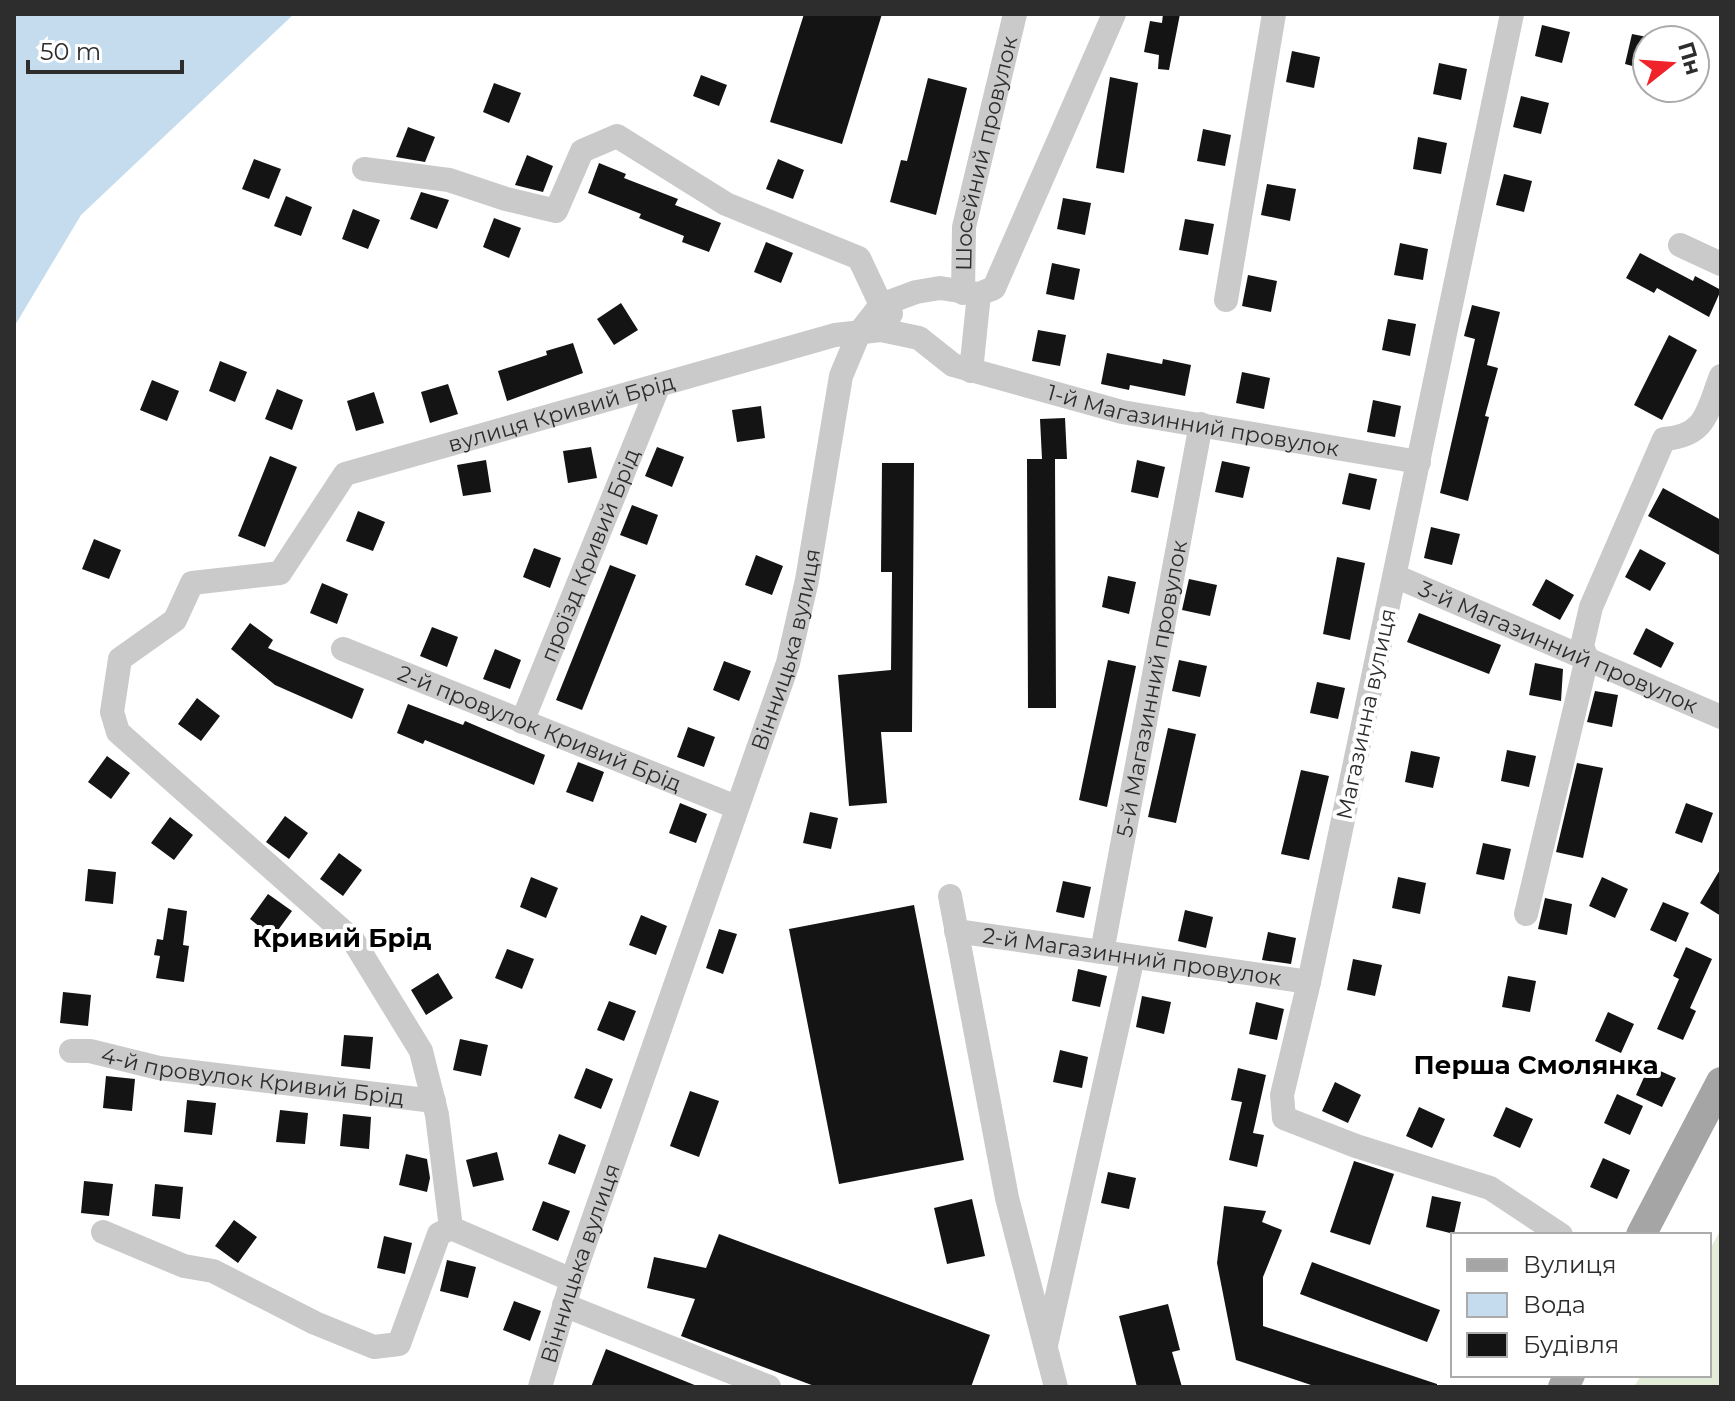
<svg xmlns="http://www.w3.org/2000/svg" width="1735" height="1401" font-family="Montserrat,sans-serif">
<style>
.green{fill:#e2ecd9}
.water{fill:#c4dced}
.building{fill:#141414}
.lines{fill:none;stroke-linecap:round;stroke-linejoin:round}
.minor{stroke:#cacaca;stroke-width:24}
.major{stroke:#a5a5a5;stroke-width:30}
.labels{text-anchor:middle;dominant-baseline:central;stroke-width:8;stroke-linejoin:round;paint-order:stroke}
.street-label{font-size:22px;fill:#2d2d2d;stroke:#fff}
.quarter-label{font-size:26px;font-weight:bold;fill:#000;stroke:#fff}
</style>
<rect width="100%" height="100%" fill="#fff"/>
<path class="green" d="M1721,1229V1387H1634L1641,1375H1709V1251Z"/>
<path class="water" d="M14,14H294L81,215L14,327Z"/>
<path class="building" d="M804,14H882L842,144L770,122Z
M1163,14H1180L1169,70L1158,69L1159,55L1144,52L1150,21L1162,23Z
M1542,25L1570,32L1562,63L1535,56Z
M1632,34L1647,37V70L1625,64Z
M1292,51L1320,57L1314,88L1286,82Z
M1439,63L1467,69L1461,100L1433,94Z
M701,75L727,85L719,106L693,96Z
M1110,77L1138,83L1124,173L1096,168Z
M928,78L967,88L936,215L890,202L901,160L907,161Z
M494,83L521,93L509,123L483,112Z
M1521,96L1549,103L1541,134L1513,127Z
M408,127L435,137L425,162L396,157Z
M1203,129L1231,135L1225,166L1197,161Z
M1418,137L1447,143L1441,174L1413,169Z
M527,155L553,166L543,192L515,185Z
M254,159L281,169L269,199L242,189Z
M778,159L804,170L793,199L766,189Z
M599,163L626,174L624,178L678,199L675,205L721,223L709,252L682,242L684,236L639,218L641,214L588,193Z
M1504,174L1532,181L1524,212L1496,205Z
M1267,184L1296,189L1290,221L1261,215Z
M421,192L449,200L437,229L410,219Z
M286,196L312,207L301,236L274,226Z
M1063,198L1091,203L1085,235L1057,229Z
M353,209L380,220L368,249L342,239Z
M494,218L521,228L509,258L483,247Z
M1185,219L1214,224L1208,255L1179,250Z
M766,242L793,253L781,283L754,272Z
M1400,243L1428,249L1423,280L1394,275Z
M1640,253L1693,281L1695,276L1721,290L1709,317L1657,288L1654,293L1626,278Z
M1052,263L1080,269L1074,300L1046,294Z
M1248,275L1277,281L1271,312L1242,306Z
M621,303L638,330L614,345L597,319Z
M1472,305L1500,312L1487,365L1498,368L1485,416L1489,417L1468,501L1440,493L1475,339L1464,336Z
M1388,319L1416,324L1410,356L1382,350Z
M1038,330L1066,335L1060,366L1032,361Z
M1669,335L1697,350L1662,420L1634,405Z
M573,343L583,373L507,401L498,371L547,355L546,351Z
M1107,353L1162,364L1163,359L1191,365L1185,396L1130,385L1129,390L1101,384Z
M220,361L247,372L235,402L209,391Z
M1242,372L1270,378L1264,409L1236,403Z
M152,380L179,391L167,421L140,410Z
M448,384L458,414L430,423L421,392Z
M277,389L303,400L292,430L265,419Z
M374,392L384,423L356,431L347,401Z
M1373,400L1401,406L1395,437L1367,432Z
M761,406L765,438L737,442L732,410Z
M1065,418L1067,459H1055L1056,708H1028L1027,459H1042L1040,419Z
M591,447L597,478L568,483L563,451Z
M657,447L684,457L672,487L645,476Z
M270,456L297,467L265,547L238,536Z
M486,460L491,492L463,496L457,465Z
M1137,460L1165,467L1158,498L1131,492Z
M1222,461L1250,467L1243,498L1215,492Z
M882,463H914L912,732H881L887,803L849,806L838,675L891,670L892,572H881Z
M1349,473L1377,479L1370,510L1342,504Z
M1663,488L1721,520V556L1648,516Z
M632,505L658,515L647,545L620,535Z
M358,511L385,522L373,551L346,541Z
M1431,527L1460,534L1452,565L1424,558Z
M94,539L121,550L109,579L82,569Z
M534,548L561,558L550,588L523,577Z
M1640,549L1666,563L1650,591L1625,577Z
M756,555L783,566L772,595L745,585Z
M1337,557L1365,563L1350,640L1323,634Z
M610,565L636,575L582,710L556,700Z
M1108,576L1136,582L1129,614L1102,607Z
M1189,579L1217,585L1210,616L1182,610Z
M1546,579L1574,595L1560,620L1532,605Z
M322,583L348,594L337,624L310,613Z
M1419,613L1501,645L1489,674L1407,642Z
M250,623L273,640L268,648L364,689L352,719L275,685L231,649Z
M432,627L458,637L447,667L420,656Z
M1646,628L1674,643L1661,668L1633,654Z
M495,649L521,660L510,689L483,679Z
M1108,660L1136,666L1107,807L1079,800Z
M1179,660L1207,666L1200,697L1172,691Z
M724,661L751,671L739,701L713,690Z
M1535,663L1563,669L1561,701L1529,695Z
M1317,682L1345,688L1338,719L1310,713Z
M1595,691L1618,695L1612,727L1587,722Z
M197,698L220,716L201,741L178,724Z
M408,704L463,725L465,721L545,755L534,785L425,740L423,744L397,733Z
M688,727L715,737L704,767L677,757Z
M1168,728L1196,734L1176,823L1148,817Z
M1507,750L1536,756L1529,787L1501,781Z
M1411,751L1440,757L1433,788L1405,782Z
M107,756L130,773L111,799L88,782Z
M578,762L604,772L593,802L566,792Z
M1577,763L1603,768L1583,858L1556,852Z
M1301,770L1329,776L1309,860L1281,854Z
M680,803L707,814L696,843L669,833Z
M1686,803L1713,813L1702,843L1675,833Z
M810,812L838,818L831,849L803,843Z
M285,816L308,833L289,859L266,842Z
M170,817L193,835L174,860L151,843Z
M1483,843L1511,849L1504,880L1476,874Z
M339,853L362,870L343,896L320,879Z
M1721,868V916L1700,903Z
M88,869L116,872L113,904L85,901Z
M531,877L558,888L546,918L520,907Z
M1398,877L1426,883L1420,914L1392,908Z
M1602,877L1628,889L1615,918L1589,906Z
M1063,881L1091,887L1084,918L1056,912Z
M268,894L292,911L273,937L250,919Z
M1545,898L1572,904L1567,935L1538,929Z
M1663,902L1689,913L1676,942L1650,930Z
M914,905L964,1160L839,1184L789,929Z
M168,908L187,911L183,945L189,946L184,982L156,978L160,956L154,955L157,939L163,940Z
M1185,910L1213,917L1206,948L1178,941Z
M641,915L667,926L656,955L629,945Z
M719,929L737,934L723,974L706,968Z
M1268,932L1296,938L1291,964L1262,960Z
M1686,947L1712,959L1690,1008L1696,1011L1683,1040L1657,1029L1679,979L1673,976Z
M507,949L534,959L522,989L495,978Z
M1353,959L1382,965L1375,996L1347,990Z
M1078,969L1107,976L1100,1007L1072,1001Z
M438,973L453,998L426,1015L411,990Z
M1508,976L1536,981L1530,1012L1502,1007Z
M63,992L91,995L88,1026L60,1023Z
M1142,996L1171,1002L1164,1034L1136,1027Z
M609,1001L636,1011L624,1041L597,1030Z
M1256,1002L1284,1009L1277,1040L1249,1034Z
M1608,1012L1634,1024L1621,1053L1595,1041Z
M344,1035L373,1037L370,1069L341,1066Z
M460,1039L488,1045L481,1076L453,1070Z
M1060,1050L1088,1057L1082,1088L1053,1082Z
M1649,1066L1676,1078L1662,1107L1636,1095Z
M586,1068L613,1079L601,1109L574,1098Z
M1238,1068L1266,1075L1253,1133L1264,1135L1257,1167L1229,1160L1242,1102L1231,1100Z
M106,1076L135,1079L132,1111L103,1108Z
M1335,1082L1361,1095L1348,1123L1322,1111Z
M690,1091L719,1101L699,1157L670,1146Z
M1617,1094L1643,1106L1630,1135L1604,1123Z
M187,1100L216,1103L212,1135L184,1132Z
M1419,1107L1445,1119L1432,1148L1406,1136Z
M1506,1107L1533,1119L1520,1148L1493,1136Z
M280,1110L308,1113L305,1144L276,1142Z
M343,1114L371,1117L369,1149L340,1146Z
M559,1134L586,1145L575,1174L548,1164Z
M497,1152L504,1180L473,1187L466,1160Z
M406,1154L427,1159L430,1178L427,1192L399,1185Z
M1603,1158L1630,1170L1617,1199L1590,1187Z
M1354,1161L1394,1174L1370,1245L1330,1232Z
M1108,1172L1136,1178L1129,1209L1101,1203Z
M84,1181L113,1184L109,1216L81,1213Z
M155,1184L183,1187L180,1219L152,1216Z
M1432,1196L1461,1202L1454,1234L1426,1227Z
M972,1199L985,1256L947,1264L934,1208Z
M543,1201L570,1211L558,1241L532,1230Z
M1224,1206L1266,1211L1262,1222L1282,1230L1263,1277V1326L1437,1384V1387H1317L1236,1360L1217,1263Z
M234,1220L257,1237L238,1263L215,1246Z
M719,1234L990,1335L971,1387H817L681,1336L695,1299L647,1288L654,1257L706,1268Z
M384,1236L412,1243L405,1274L377,1268Z
M447,1260L476,1267L468,1298L440,1291Z
M1312,1262L1440,1310L1427,1342L1300,1294Z
M514,1301L541,1311L530,1341L503,1330Z
M1168,1304L1180,1350L1172,1352L1182,1387H1137L1119,1316Z
M606,1349L697,1386V1387H591Z"/>
<g class="lines">
<g class="minor">
<path d="M1512,14L1309,982L1282,1095L1284,1118L1356,1146L1490,1188L1561,1235"/>
<path d="M364,169L449,180L506,199L556,211L582,151L617,136L726,204L859,258L881,305L891,314"/>
<path d="M1680,245L1721,264"/>
<path id="s1" d="M963,293L964,227L1015,14"/>
<path d="M1226,300L1274,14"/>
<path d="M971,371L979,294"/>
<path id="s2" d="M1395,576L1721,717"/>
<path id="s3" d="M343,649L736,807"/>
<path id="s4" d="M522,722L658,387"/>
<path d="M950,896L1007,1198L1056,1387"/>
<path d="M1526,914L1587,658L1582,646L1591,607L1664,439C1707,436 1707,411 1721,376"/>
<path id="s5" d="M956,931L1309,982"/>
<path id="s6" d="M1102,952L1201,424"/>
<path id="s7" d="M71,1051H90L159,1068L434,1101"/>
<path d="M103,1232L184,1266L213,1271L315,1323L374,1347L399,1344L439,1234L451,1228"/>
<path id="s8" d="M572,1280L451,1228L437,1115L421,1051L353,940L118,732L112,712L120,659L175,620L192,583L280,573L345,474L835,335L881,330L919,338L953,365L1122,412L1419,462"/>
<path d="M564,1305L769,1387"/>
<path d="M1046,1345L1133,957"/>
<path id="s9" d="M540,1387L572,1280L788,663L807,580L841,376L859,333L881,305L916,292L940,288L979,294L994,288L1114,14"/>
</g>
<path class="major" d="M1641,1235L1721,1082
M1563,1387L1570,1375"/>
</g>
<g class="labels">
<g class="street-label">
<text stroke="none"><textPath href="#s1" startOffset="142">Шосейний провулок</textPath></text>
<text stroke="none"><textPath href="#s8" startOffset="1370">вулиця Кривий Брід</textPath></text>
<text stroke="none"><textPath href="#s8" startOffset="2030">1-й Магазинний провулок</textPath></text>
<text stroke="none"><textPath href="#s4" startOffset="180">проїзд Кривий Брід</textPath></text>
<text stroke="none"><textPath href="#s2" startOffset="178">3-й Магазинний провулок</textPath></text>
<text stroke="none"><textPath href="#s9" startOffset="778">Вінницька вулиця</textPath></text>
<text stroke="none"><textPath href="#s6" startOffset="268">5-й Магазинний провулок</textPath></text>
<text transform="translate(1366 714) rotate(-78)">Магазинна вулиця</text>
<text stroke="none"><textPath href="#s3" startOffset="212">2-й провулок Кривий Брід</textPath></text>
<text stroke="none"><textPath href="#s5" startOffset="178">2-й Магазинний провулок</textPath></text>
<text stroke="none"><textPath href="#s7" startOffset="184">4-й провулок Кривий Брід</textPath></text>
<text stroke="none"><textPath href="#s9" startOffset="130">Вінницька вулиця</textPath></text>
</g>
<g class="quarter-label">
<text x="342" y="938">Кривий Брід</text>
<text x="1536" y="1065">Перша Смолянка</text>
</g>
</g>
<rect width="1735" height="1401" fill="none" stroke="#2d2d2d" stroke-width="32"/>
<rect x="1451" y="1233" width="260" height="144" fill="#ffffff" stroke="#ababab" stroke-width="2"/>
<rect x="1467" y="1259" width="40" height="12" fill="#a5a5a5" stroke="#ababab" stroke-width="2"/>
<text x="1523" y="1273" font-size="24" fill="#2d2d2d">Вулиця</text>
<rect x="1467" y="1293" width="40" height="24" fill="#c4dced" stroke="#ababab" stroke-width="2"/>
<text x="1523" y="1313" font-size="24" fill="#2d2d2d">Вода</text>
<rect x="1467" y="1333" width="40" height="24" fill="#141414" stroke="#ababab" stroke-width="2"/>
<text x="1523" y="1353" font-size="24" fill="#2d2d2d">Будівля</text>
<g transform="translate(1671 64) rotate(73)"><circle r="38" fill="#ffffff" stroke="#ababab" stroke-width="2"/>
<path d="M0-6L14 30L0 20L-14 30Z" fill="#f0232b"/>
<text y="-12" font-size="22" font-weight="bold" text-anchor="middle" fill="#2d2d2d">Пн</text>
</g>
<path d="M28 60v12h154v-12" fill="none" stroke="#2d2d2d" stroke-width="4"/>
<text x="40" y="60" font-size="24" fill="#2d2d2d" stroke="#ffffff" stroke-width="6" paint-order="stroke">50 m</text>
</svg>
